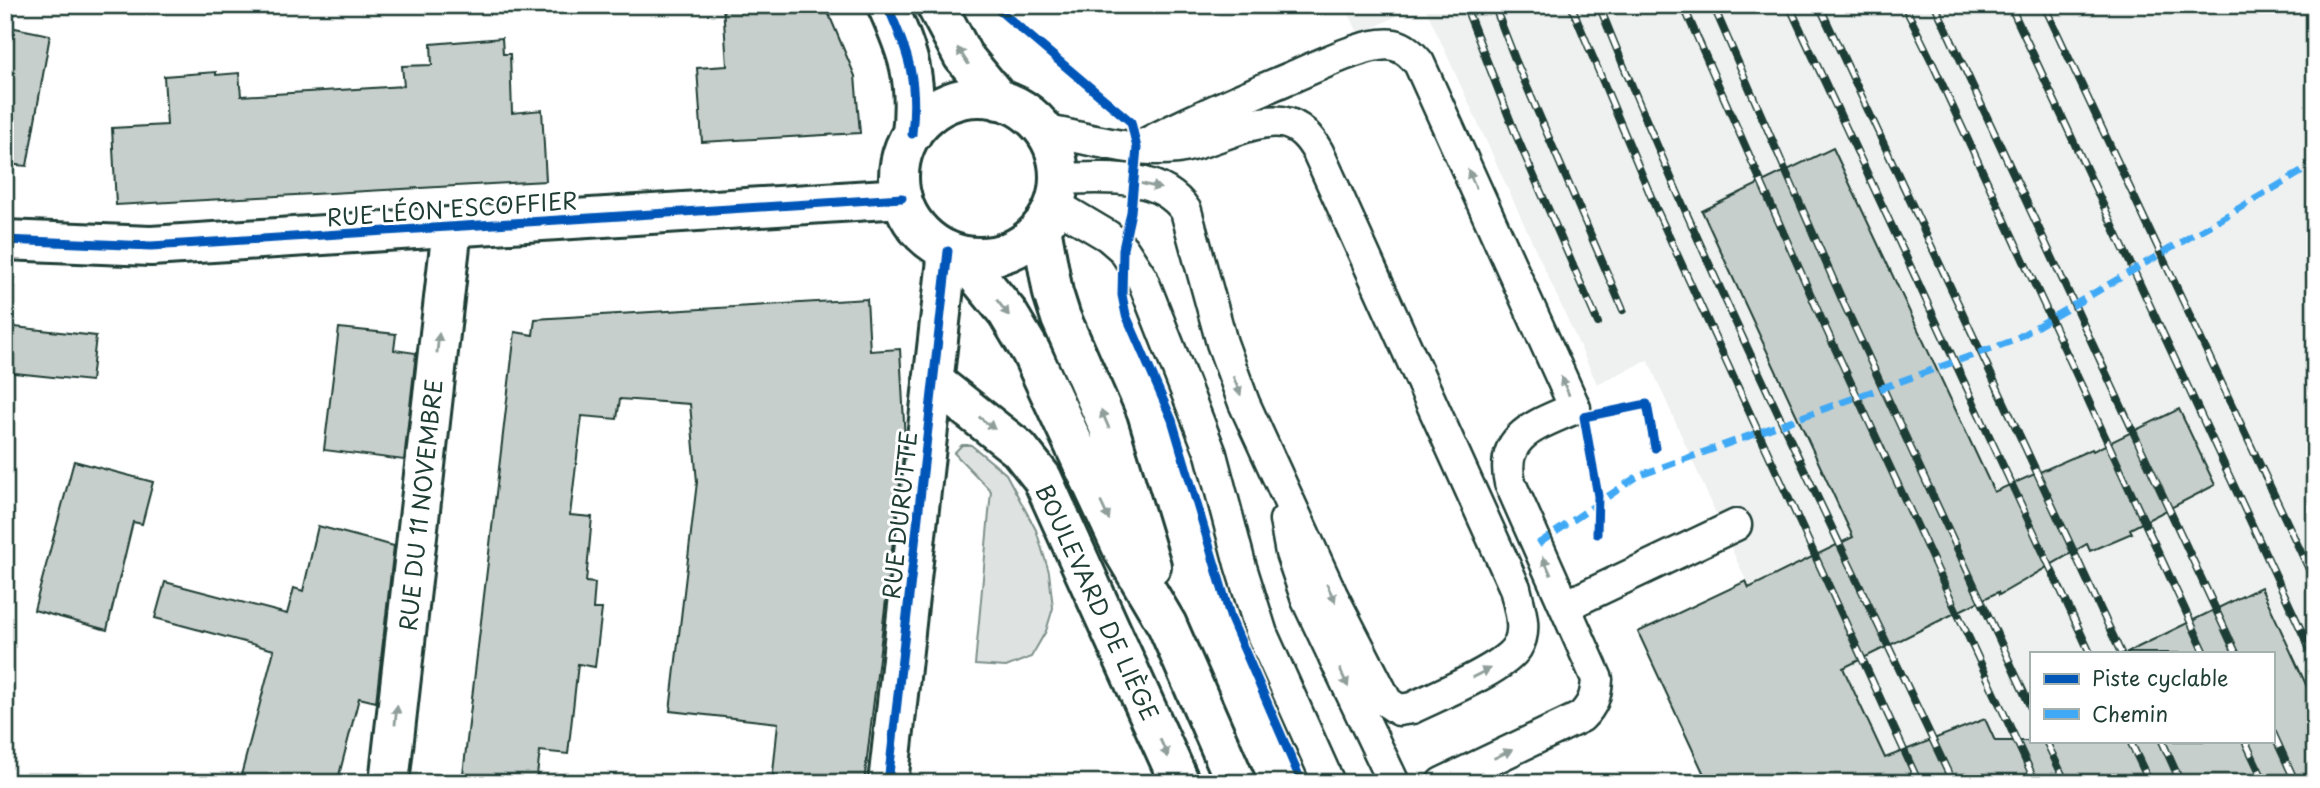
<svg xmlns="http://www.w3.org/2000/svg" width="2320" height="788" font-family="'Playpen Sans',sans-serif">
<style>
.built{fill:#eef1f0;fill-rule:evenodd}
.green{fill:#dee3e2;stroke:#7e908b;stroke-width:2}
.building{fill:#c7cfcc;stroke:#1f3d34;stroke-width:2}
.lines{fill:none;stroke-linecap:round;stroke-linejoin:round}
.service-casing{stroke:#1f3d34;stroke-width:35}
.minor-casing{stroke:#1f3d34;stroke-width:44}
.tertiary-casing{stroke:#1f3d34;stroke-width:44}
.secondary-casing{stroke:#1f3d34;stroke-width:44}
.service{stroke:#fff;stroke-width:30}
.minor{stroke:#fff;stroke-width:38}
.tertiary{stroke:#fff;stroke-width:38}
.secondary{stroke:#fff;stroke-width:38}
.rail-casing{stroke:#1f3d34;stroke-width:8}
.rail{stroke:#fff;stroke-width:5;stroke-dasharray:16;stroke-linecap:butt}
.quiet{stroke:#3fa9f5;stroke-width:7;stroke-dasharray:14 7;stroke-linecap:butt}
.cycleway-casing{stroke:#fff;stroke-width:13}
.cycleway{stroke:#0057b8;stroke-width:9}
.oneway{fill:#8f9e9a}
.labels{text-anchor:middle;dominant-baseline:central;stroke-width:6;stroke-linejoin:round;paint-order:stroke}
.street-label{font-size:23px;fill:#1f3d34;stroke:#fff}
</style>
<rect width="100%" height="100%" fill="#fff"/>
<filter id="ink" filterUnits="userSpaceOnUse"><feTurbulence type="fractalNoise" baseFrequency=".0143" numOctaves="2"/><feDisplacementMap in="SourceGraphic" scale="14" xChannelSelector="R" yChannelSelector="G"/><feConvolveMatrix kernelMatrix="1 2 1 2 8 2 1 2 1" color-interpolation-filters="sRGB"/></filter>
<g filter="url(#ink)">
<path class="built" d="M1345,5H1418L1359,35Z
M1424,5H2315V783H1840L1736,559L1648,360L1597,384ZM2031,653H2273V741H2031Z"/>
<path class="green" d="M962,445H971L1006,474L1036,530L1049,572L1053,608L1046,631L1031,657L1006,667L975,665L991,491L954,453Z"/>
<path class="building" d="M723,5H825L855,76L860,133L702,142L697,68L727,66Z
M5,26L50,35L27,166L5,164Z
M502,38L503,54H510L512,113L542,110L546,181L116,205L112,128L167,125L164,76L216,72V75L239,73L241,96L404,86L402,66L432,65L431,44Z
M1833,148L1994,492L2092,449L2093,451L2179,409L2215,485L2130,529L2132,533L2090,551L2087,544L1999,595L1998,592L1843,668L1885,758L1985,719L1995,741H2273V653H2126L2261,587L2315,704V783H1708L1638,632L1746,581L1749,588L1853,537L1702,211Z
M867,299L870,351L900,349L905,441L864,783H772L778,723L670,711L697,482L690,404L620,399L617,419L582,416L570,515L592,517L586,582L595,583L593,609H602L595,667L578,664L568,754L540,751L536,783H462L515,332L533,335L535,319Z
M5,326L96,336L91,381L5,372Z
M339,328L396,334L394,350L416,353L404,460L324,450Z
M74,461L153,482L142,524L133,522L107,630L34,610Z
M318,526L394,546L376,702L359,698L337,783H239L274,650L155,618L165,582L287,614L294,588L303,591Z"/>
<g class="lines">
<defs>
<path id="service" d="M1043,130C1086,138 1133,153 1177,148C1209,144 1254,117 1282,122C1300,125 1310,138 1318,152L1515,588C1519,606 1528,630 1517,647C1504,669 1436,696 1412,708L1399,710L1387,702L1332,595L1244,403L1222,343L1186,211C1159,171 1101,178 1059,179
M1145,144C1193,119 1242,98 1292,77C1316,67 1369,40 1394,45C1405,47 1412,55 1419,63L1575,408C1538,425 1499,434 1510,483L1597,679C1596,696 1593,705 1581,717L1442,783
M1054,204L1108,236L1123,249L1142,278L1211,454L1240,564L1262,634L1329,783
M1285,520L1291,553L1307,600L1394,783
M1565,606L1736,525"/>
<path id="minor" d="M933,381L1019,449L1042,478L1180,783
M389,783L452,228"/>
<path id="tertiary" d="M5,240L151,246L902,198
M888,783L948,251"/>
<path id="secondary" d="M887,5C909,54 918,80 912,134
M936,5L963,56L999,100
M899 177a80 80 0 1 1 160 0a80 80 0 1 1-160 0Z
M1041,227L1053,293L1061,318L1108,425L1151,566
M960,255L1007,312L1031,352L1124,552L1167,625L1236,783"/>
</defs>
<use href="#service" class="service-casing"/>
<use href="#minor" class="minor-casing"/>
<use href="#tertiary" class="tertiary-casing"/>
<use href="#secondary" class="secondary-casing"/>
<use href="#service" class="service"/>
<use href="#minor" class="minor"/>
<use href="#tertiary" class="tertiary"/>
<use href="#secondary" class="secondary"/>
<defs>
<path id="rail" d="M1465,5L1516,135L1598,323
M1494,5L1515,59L1623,310
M1571,5L1655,206L1919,783
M1599,5C1704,270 1832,525 1953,783
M1683,5L1821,318L2036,783
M1713,5L1844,304L2031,708
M1789,5L2090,653
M1819,5L2121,653
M1904,5L1931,60L2205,653
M1935,5L2236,653
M2010,5L2315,660
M2044,5L2315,582
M2273,733L2296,783
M2046,741L2066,783
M2130,741L2150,783
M2162,741L2181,783
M2245,741L2265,783"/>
</defs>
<use href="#rail" class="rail-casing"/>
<use href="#rail" class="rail"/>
<path class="quiet" d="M1538,544L1638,476L2012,341L2315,164"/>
<defs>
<path id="cycleway" d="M887,5C909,54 918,80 912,134
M993,5L1131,122L1137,148L1131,212L1123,249L1122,295L1126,315L1172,420L1231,619L1302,783
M5,240L151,246L902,198
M1597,534L1598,496L1584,417L1647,404L1655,448
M888,783L948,251"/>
</defs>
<use href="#cycleway" class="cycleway-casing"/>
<use href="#cycleway" class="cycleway"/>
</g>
<defs><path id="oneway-solid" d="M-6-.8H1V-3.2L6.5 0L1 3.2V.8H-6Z" transform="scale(1.75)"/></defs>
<g class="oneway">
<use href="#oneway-solid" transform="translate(963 56) rotate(-123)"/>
<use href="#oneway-solid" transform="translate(1472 179) rotate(-114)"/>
<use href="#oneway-solid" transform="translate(1151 186) rotate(14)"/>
<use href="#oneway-solid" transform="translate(1003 308) rotate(52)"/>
<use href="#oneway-solid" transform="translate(438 343) rotate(-84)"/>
<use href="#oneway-solid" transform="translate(1237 386) rotate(68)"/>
<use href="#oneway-solid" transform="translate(1565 386) rotate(-114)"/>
<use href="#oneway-solid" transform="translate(1105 419) rotate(-113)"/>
<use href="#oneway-solid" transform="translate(987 423) rotate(38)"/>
<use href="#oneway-solid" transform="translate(1105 511) rotate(65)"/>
<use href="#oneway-solid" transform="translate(1547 566) rotate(-114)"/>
<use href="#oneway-solid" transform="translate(1331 593) rotate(65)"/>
<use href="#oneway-solid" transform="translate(1481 673) rotate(-27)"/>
<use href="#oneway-solid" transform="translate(1344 678) rotate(65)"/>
<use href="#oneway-solid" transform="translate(396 715) rotate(-84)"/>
<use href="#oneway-solid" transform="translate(1164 748) rotate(66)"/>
<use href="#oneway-solid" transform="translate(1503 754) rotate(-25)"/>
</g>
</g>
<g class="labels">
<g class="street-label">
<text transform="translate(452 208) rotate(-4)">RUE LÉON ESCOFFIER</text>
<text transform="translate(420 505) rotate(-84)">RUE DU 11 NOVEMBRE</text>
<text transform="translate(899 515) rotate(-84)">RUE DURUTTE</text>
<text transform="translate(1098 602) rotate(65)">BOULEVARD DE LIÈGE</text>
</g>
</g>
<rect width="2320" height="788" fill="none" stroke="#fff" stroke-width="28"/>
<rect x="14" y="14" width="2292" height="760" fill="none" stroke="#1f3d34" stroke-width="2.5" filter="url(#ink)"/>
<rect x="2030" y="652" width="245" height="91" fill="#ffffff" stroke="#a5b1ae" stroke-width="2"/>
<rect x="2044" y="674" width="35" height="10" fill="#0057b8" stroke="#a5b1ae" stroke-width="2"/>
<text x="2092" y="686" font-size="21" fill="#1f3d34">Piste cyclable</text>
<rect x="2044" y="709" width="35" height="10" fill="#3fa9f5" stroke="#a5b1ae" stroke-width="2"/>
<text x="2092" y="722" font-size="21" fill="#1f3d34">Chemin</text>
</svg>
